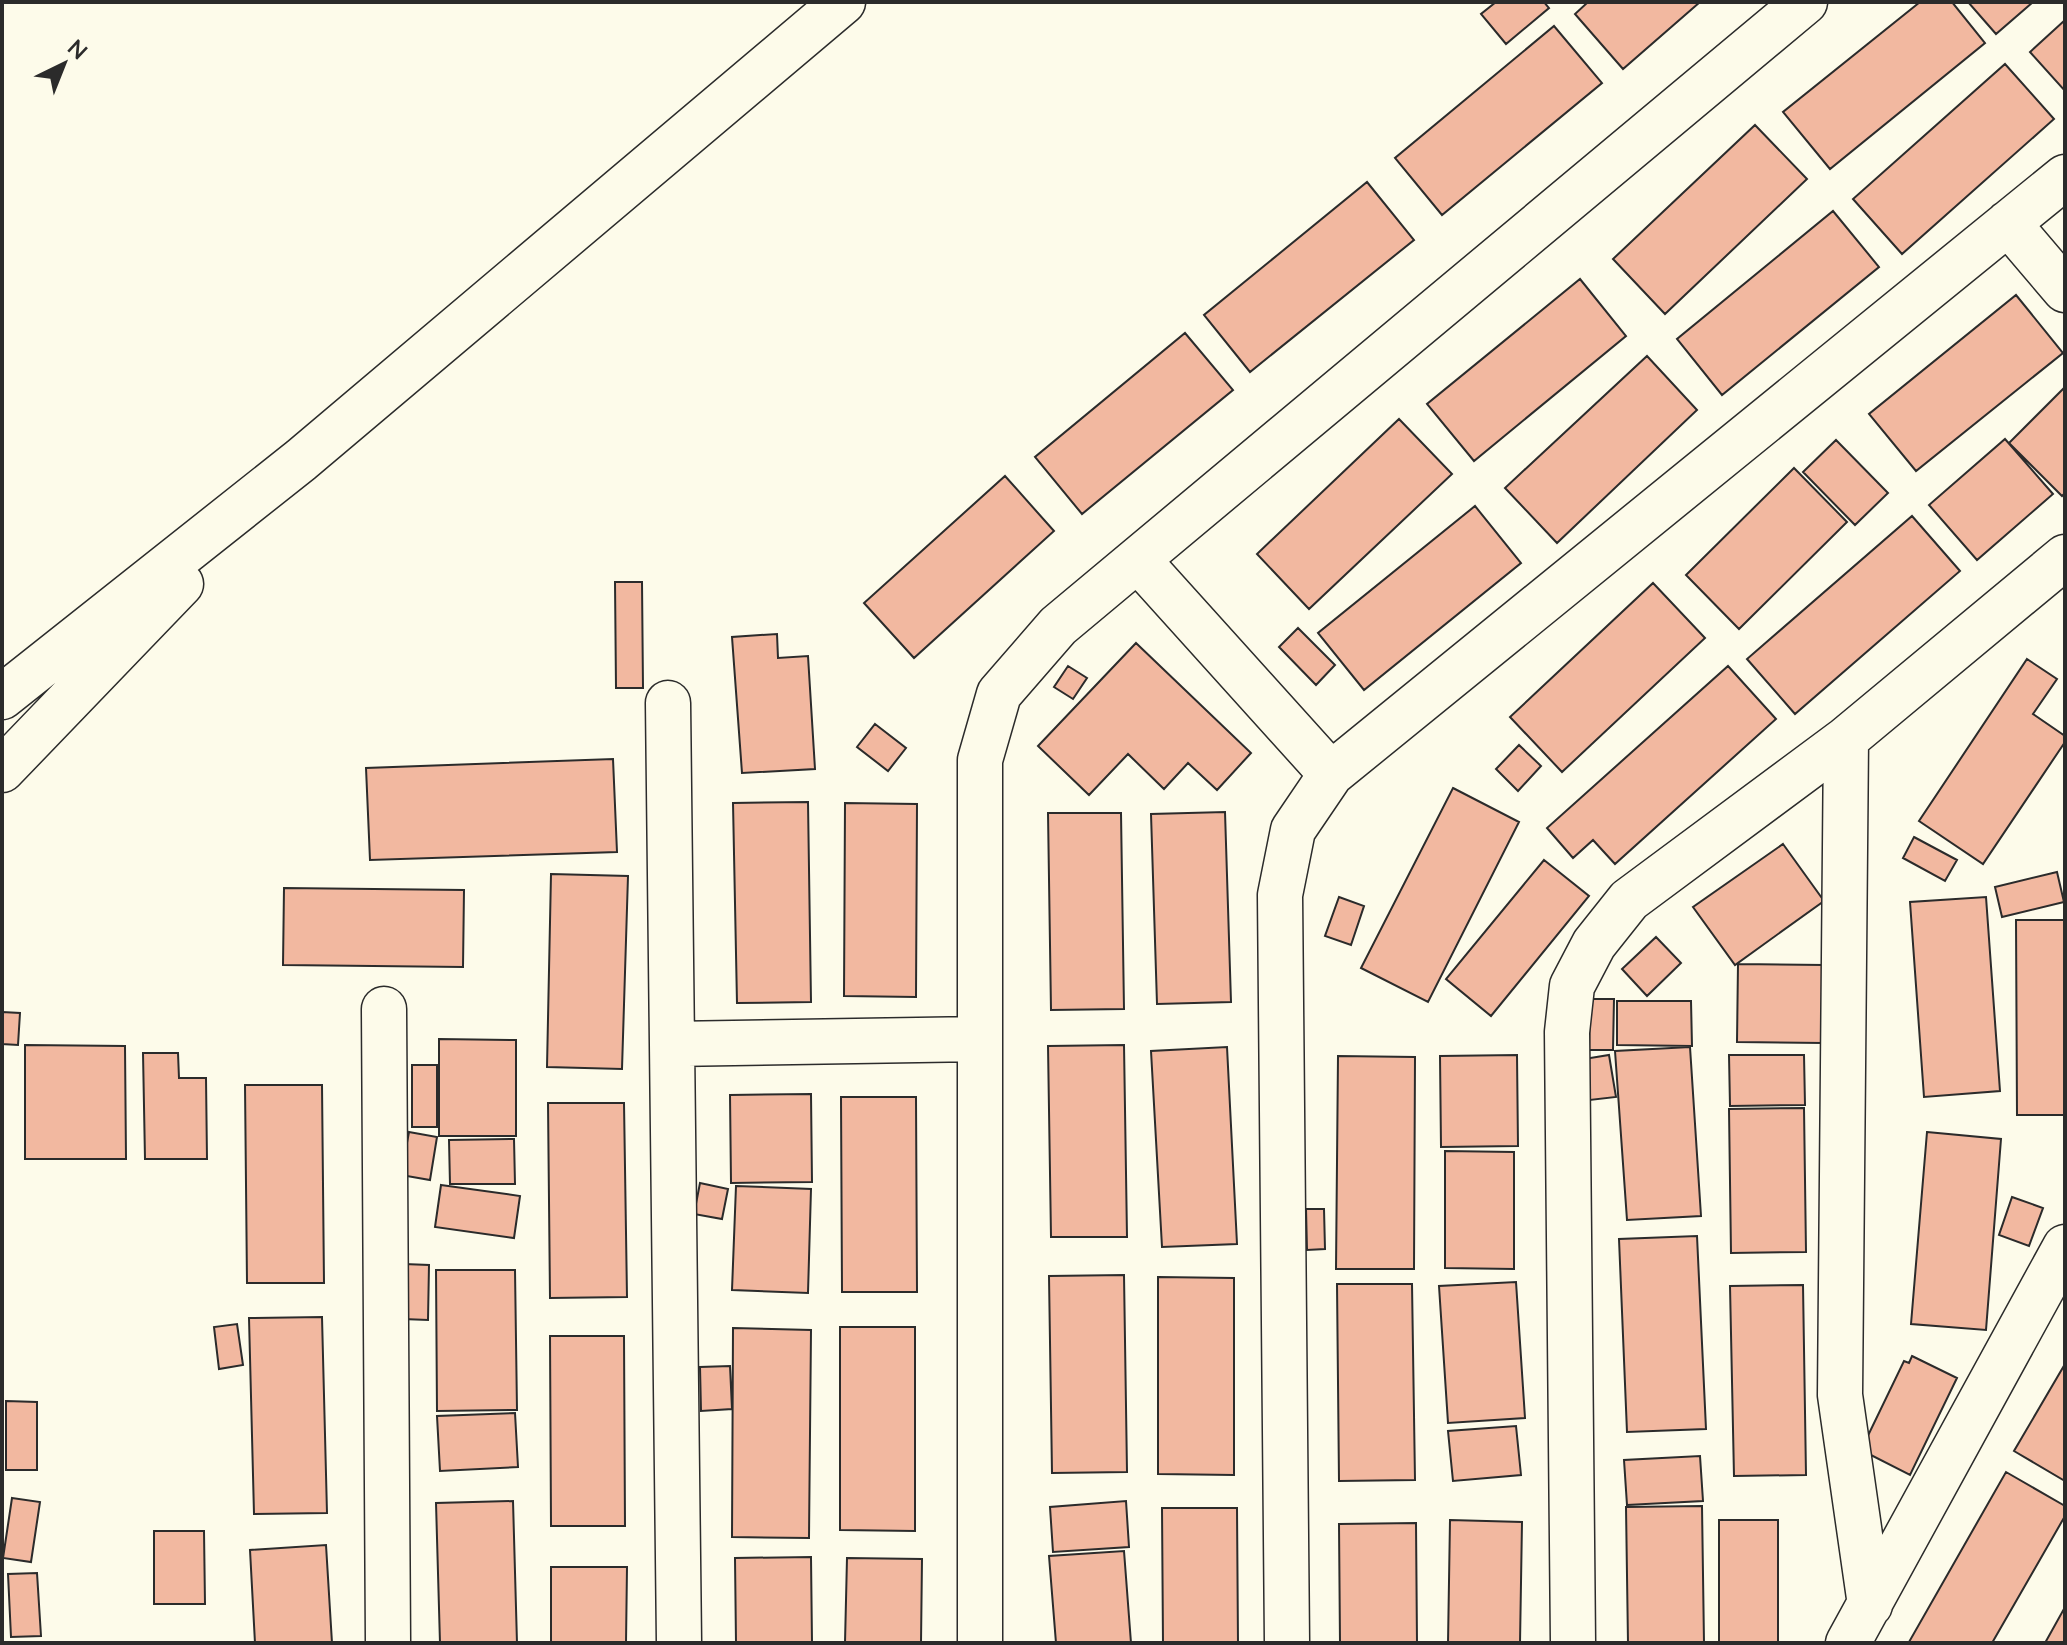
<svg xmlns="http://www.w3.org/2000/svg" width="2067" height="1645" font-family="Lato,sans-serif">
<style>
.building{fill:#f2b8a0;stroke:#2b2b2b;stroke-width:2}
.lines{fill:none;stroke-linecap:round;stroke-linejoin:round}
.minor-casing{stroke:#2b2b2b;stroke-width:47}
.major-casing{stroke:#2b2b2b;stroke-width:47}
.minor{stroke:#fdfbea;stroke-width:44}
.major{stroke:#fdfbea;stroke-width:44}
</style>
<rect width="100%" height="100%" fill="#fdfbea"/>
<path class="building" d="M1496,2H1544L1549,8L1506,44L1481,14Z
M1588,2H1700L1623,69L1575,14Z
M1920,2H1952L1985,43L1830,169L1783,112Z
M1968,2H2033L1996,34Z
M2065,20V91L2030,52Z
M1554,26L1602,83L1442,215L1395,158Z
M2005,64L2054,119L1902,254L1853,199Z
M1755,125L1807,179L1665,314L1613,259Z
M1367,182L1414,240L1250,372L1204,315Z
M1833,211L1879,267L1722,395L1677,339Z
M1580,279L1626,336L1474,461L1427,404Z
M2016,295L2063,353L1916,471L1869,414Z
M1185,333L1233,390L1082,514L1035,457Z
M1647,356L1697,410L1557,543L1505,488Z
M2065,387V493L2062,496L2009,443Z
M1399,419L1452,474L1309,609L1257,554Z
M2005,439L2053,494L1977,560L1929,505Z
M1836,440L1888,493L1855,525L1803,472Z
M1794,468L1847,522L1739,629L1686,575Z
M1005,476L1054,531L914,658L864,603Z
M1475,506L1521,563L1364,690L1318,633Z
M1912,516L1960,571L1795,714L1747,659Z
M615,582H642L643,688H616Z
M1653,583L1705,638L1562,772L1510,717Z
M1298,628L1335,665L1316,685L1279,647Z
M777,634L778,658L808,656L815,769L742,773L732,637Z
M1136,643L1251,753L1217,790L1188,763L1164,789L1128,754L1089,795L1038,746Z
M2027,659L2057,679L2033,714L2065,736V742L1983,864L1919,821Z
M1068,666L1087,678L1073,699L1054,687Z
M1728,666L1776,719L1615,864L1593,840L1573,858L1547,828Z
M875,724L906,748L888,771L857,747Z
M1519,745L1541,766L1518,791L1496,769Z
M613,759L617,852L370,860L366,768Z
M1453,788L1519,822L1428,1002L1361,968Z
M808,802L811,1002L737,1003L733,803Z
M845,803L917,804L916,997L844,996Z
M1225,812L1231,1002L1157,1004L1151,814Z
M1048,813H1121L1124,1009L1051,1010Z
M1914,837L1957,860L1945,881L1903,858Z
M1783,844L1824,901L1735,965L1693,907Z
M1544,860L1589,896L1491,1016L1446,979Z
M2057,872L2064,902L2002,917L1995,887Z
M551,874L628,876L622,1069L547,1067Z
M284,888L464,890L463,967L283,965Z
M1339,897L1364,906L1351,945L1325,936Z
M1986,897L2000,1091L1924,1097L1910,902Z
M2016,920H2065V1115H2017Z
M1656,937L1681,963L1647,996L1622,969Z
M1738,964L1824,965L1823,1043L1737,1042Z
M1590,999H1614L1613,1050H1589Z
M1617,1001H1691L1692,1046L1617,1045Z
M2,1012L20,1013L18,1045L2,1044Z
M439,1039L516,1040V1136H439Z
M25,1045L125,1046L126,1159H25Z
M1124,1045L1127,1237H1051L1048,1046Z
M1227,1047L1237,1244L1162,1247L1151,1051Z
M1690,1047L1701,1216L1627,1220L1615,1051Z
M143,1053H178L179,1078H206L207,1159H145Z
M1517,1055L1518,1146L1441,1147L1440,1056Z
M1609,1055L1616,1097L1590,1100L1584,1059Z
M1729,1055H1804L1805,1105L1730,1106Z
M1338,1056L1415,1057L1414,1269H1336Z
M412,1065H437V1127H412Z
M245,1085H322L324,1283H247Z
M811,1094L812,1182L731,1183L730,1095Z
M841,1097H916L917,1292H842Z
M548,1103H624L627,1297L550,1298Z
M1804,1108L1806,1252L1731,1253L1729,1109Z
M409,1132L437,1137L430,1180L401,1175Z
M1927,1132L2001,1139L1986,1330L1911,1324Z
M514,1139L515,1184H450L449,1140Z
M1445,1151L1514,1152V1269L1445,1268Z
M700,1183L728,1189L722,1219L694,1214Z
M441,1185L520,1196L514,1238L435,1227Z
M736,1186L811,1189L808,1293L732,1290Z
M2012,1197L2043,1208L2029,1246L1999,1235Z
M1306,1209H1324L1325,1249L1307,1250Z
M1697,1236L1706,1429L1627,1432L1619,1239Z
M404,1264L429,1265L428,1320L403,1319Z
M436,1270H515L517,1410L437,1411Z
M1124,1275L1127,1472L1052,1473L1049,1276Z
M1158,1277L1234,1278V1475L1158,1474Z
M1516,1282L1525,1418L1448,1423L1439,1286Z
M1337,1284H1412L1415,1480L1339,1481Z
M1803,1285L1806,1475L1734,1476L1730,1286Z
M322,1317L327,1513L254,1514L249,1318Z
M237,1324L243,1365L219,1369L214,1327Z
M840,1327H915V1531L840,1530Z
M733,1328L811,1330L809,1538L732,1537Z
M550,1336H624L625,1526H551Z
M1912,1356L1957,1378L1910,1475L1861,1450L1904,1361L1909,1363Z
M2065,1364V1481L2014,1451Z
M730,1366L732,1409L701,1411L700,1367Z
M6,1401L37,1402V1470H6Z
M515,1413L518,1467L440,1471L437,1416Z
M1516,1426L1521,1475L1453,1481L1448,1431Z
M1700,1456L1703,1501L1627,1505L1624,1460Z
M2006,1472L2065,1506V1516L1992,1643H1911L1909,1642Z
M12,1498L40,1502L31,1562L3,1558Z
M513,1501L517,1643H440L436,1503Z
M1126,1501L1129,1547L1053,1552L1050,1507Z
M1702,1506L1704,1643H1628L1626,1507Z
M1162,1508H1237L1238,1643H1163Z
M1450,1520L1522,1522L1520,1643H1448Z
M1719,1520H1778V1643H1719Z
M1416,1523L1417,1643H1340L1339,1524Z
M154,1531H204L205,1604H154Z
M326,1545L332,1643H255L250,1550Z
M1124,1551L1131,1643H1056L1049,1556Z
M811,1557L812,1643H736L735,1558Z
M847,1558L922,1559L921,1643H845Z
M551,1567H627L626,1643H551Z
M37,1573L41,1636L11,1637L8,1574Z
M2065,1607V1643H2045Z"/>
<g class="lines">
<defs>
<path id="minor" d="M2008,223L2065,290
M1138,560L1331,774L1293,830L1280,895L1287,1643
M668,703L679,1643
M1846,739L1840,1395L1870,1605
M1331,774L2065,177
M384,1009L388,1643
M672,1044L980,1039
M980,1643V760L999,694L1058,626L1805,2
M1573,1643L1567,1032L1572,986L1594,944L1629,900L1846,739L2065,557
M1848,1643L2065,1247"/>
<path id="major" d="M2,697L301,460L843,2
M2,770L181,584"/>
</defs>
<use href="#minor" class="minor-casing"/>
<use href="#major" class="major-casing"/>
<use href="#minor" class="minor"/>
<use href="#major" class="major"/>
</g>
<rect width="2067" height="1645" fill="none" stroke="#2b2b2b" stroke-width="8"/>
<g transform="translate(64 64) rotate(43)" stroke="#fdfbea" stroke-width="6" paint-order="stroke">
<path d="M0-6L14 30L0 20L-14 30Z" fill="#2b2b2b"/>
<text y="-12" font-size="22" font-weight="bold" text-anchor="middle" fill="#2b2b2b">N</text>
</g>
</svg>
